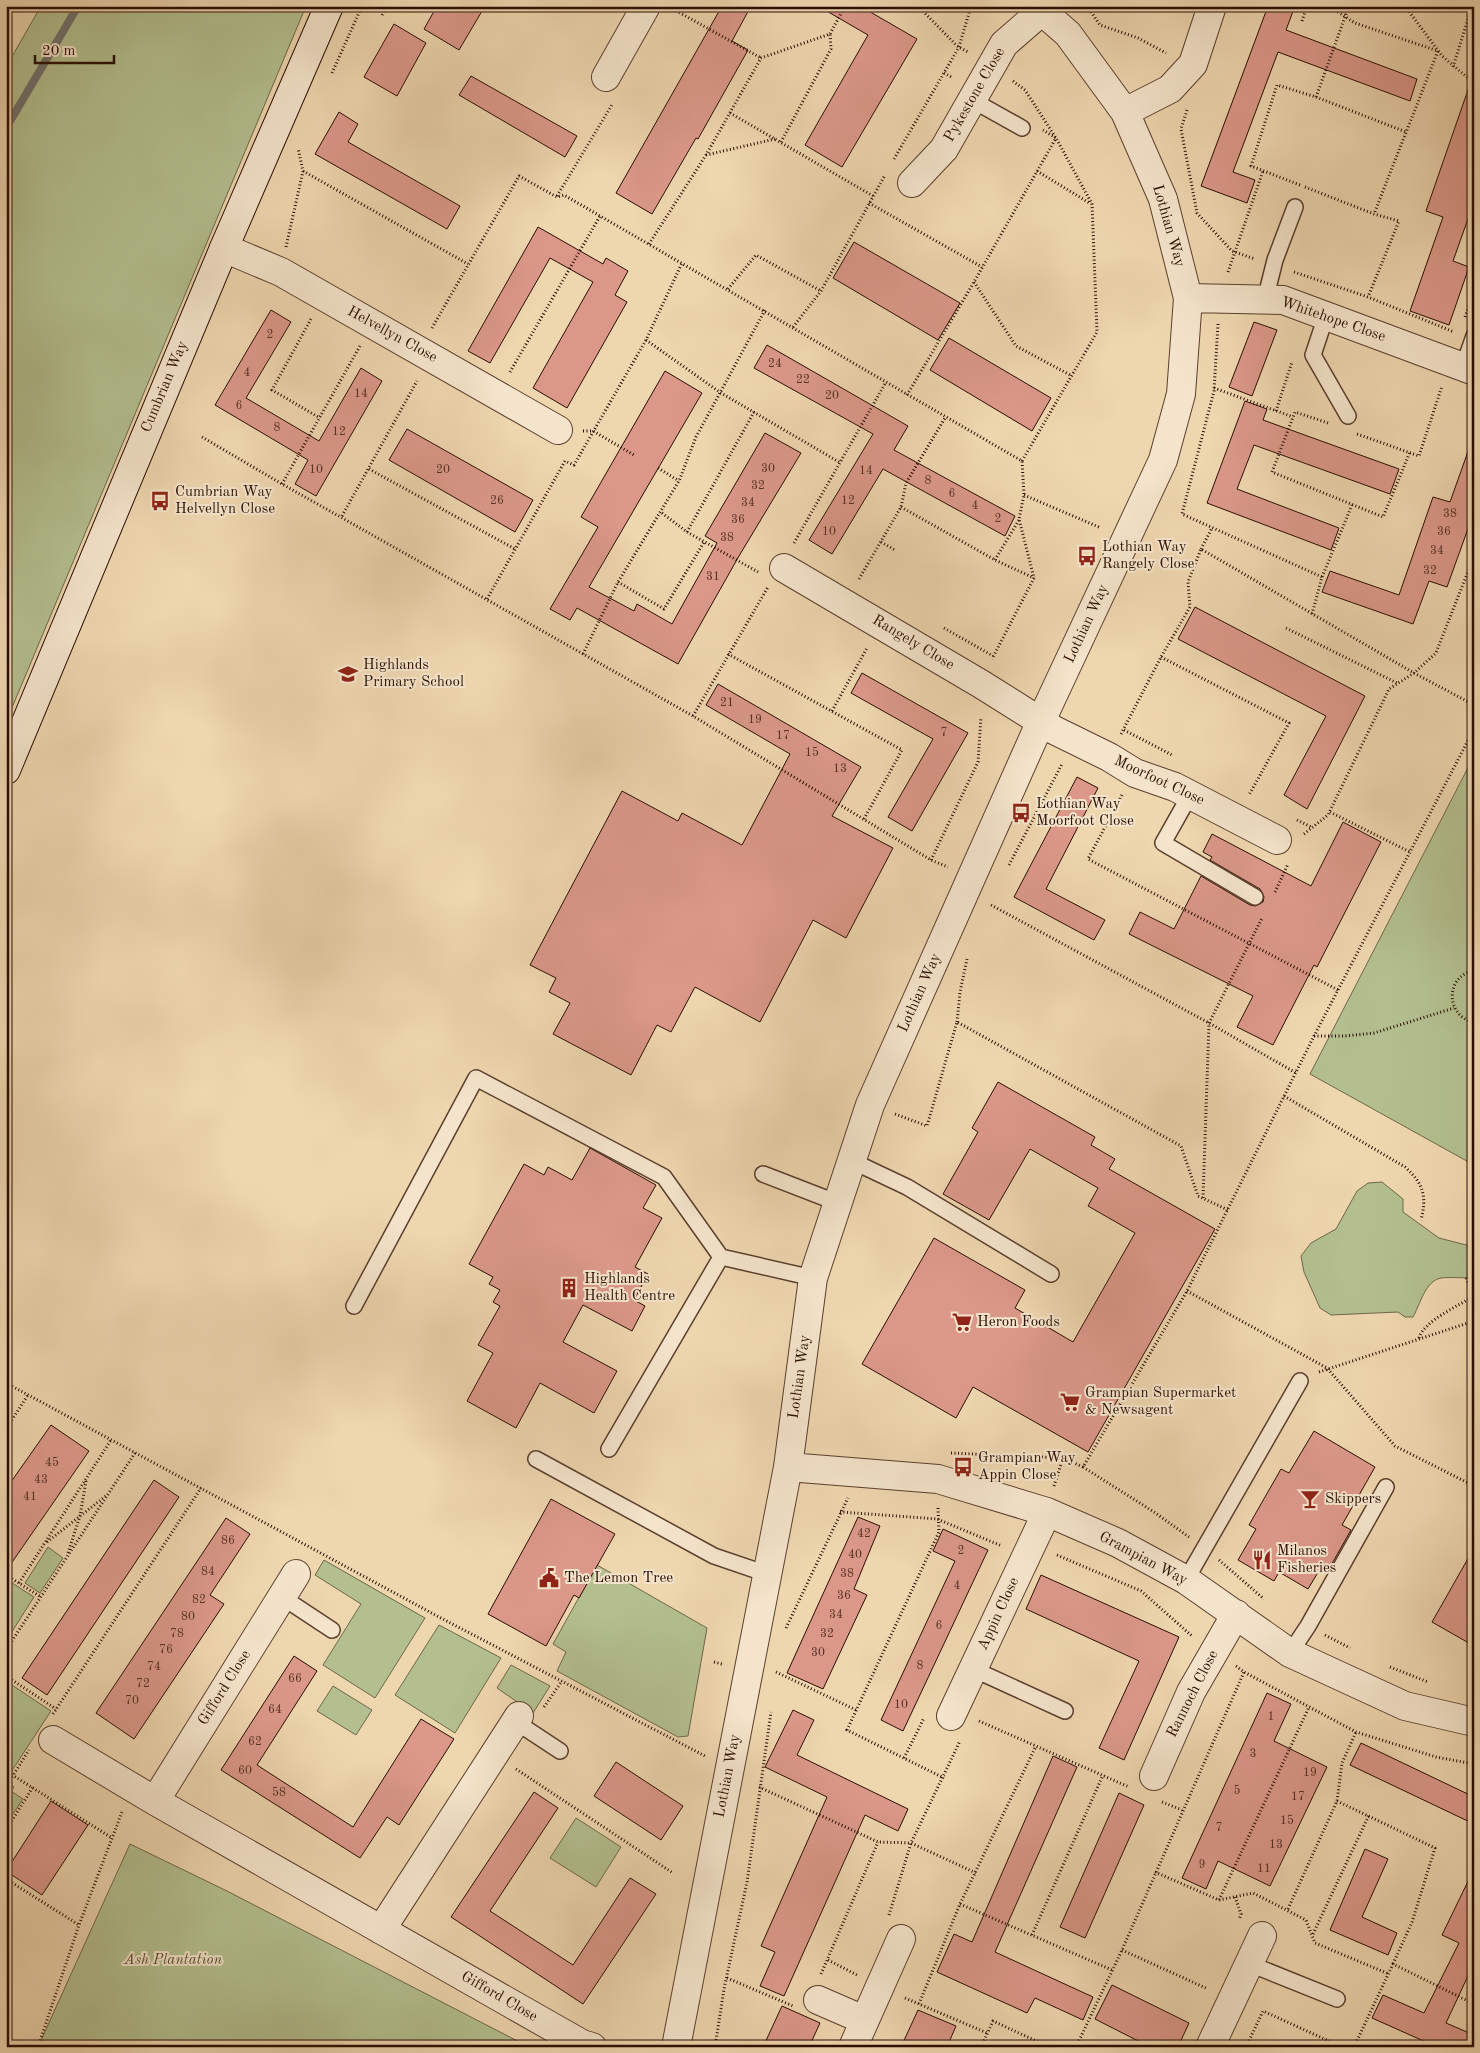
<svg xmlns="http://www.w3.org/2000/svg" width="1480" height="2053" font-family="'Old Standard TT',serif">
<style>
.green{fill:#b3bf8f;stroke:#6e6648}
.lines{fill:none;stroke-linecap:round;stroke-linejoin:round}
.stream{stroke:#70726e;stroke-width:8}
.building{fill:#db9889;stroke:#2a0d02}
.lane-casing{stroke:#5b3f2d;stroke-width:18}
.street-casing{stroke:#5b3f2d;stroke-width:30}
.secondary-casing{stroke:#2a0d02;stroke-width:30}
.path{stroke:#2a0d02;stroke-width:3;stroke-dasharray:1 2.5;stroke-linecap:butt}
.lane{stroke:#f4e4cb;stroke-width:15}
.street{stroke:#f4e4cb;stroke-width:28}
.secondary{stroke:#f4e4cb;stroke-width:28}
.labels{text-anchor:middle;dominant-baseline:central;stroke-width:4;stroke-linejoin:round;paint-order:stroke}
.number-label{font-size:12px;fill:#563024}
.street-label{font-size:15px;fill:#2a0d02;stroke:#f4e4cb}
.poi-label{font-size:15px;fill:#2a0d02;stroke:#f4e4cb;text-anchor:start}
.park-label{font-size:15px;font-style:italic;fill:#5a4b33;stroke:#f4e4cb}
</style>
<rect width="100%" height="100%" fill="#eed6af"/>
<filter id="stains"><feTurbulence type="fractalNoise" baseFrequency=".004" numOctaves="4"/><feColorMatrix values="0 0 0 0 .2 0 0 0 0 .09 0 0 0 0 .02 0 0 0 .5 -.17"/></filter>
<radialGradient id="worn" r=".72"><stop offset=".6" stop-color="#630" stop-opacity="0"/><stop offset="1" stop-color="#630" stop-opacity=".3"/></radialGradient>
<path class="green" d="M41,6H306L6,722V67Z
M1474,756V1165L1310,1074Z
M1382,1182L1403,1199V1212L1439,1238L1474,1247V1278C1465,1278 1449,1277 1441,1278C1425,1281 1420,1305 1413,1317H1405L1398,1312L1331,1315L1320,1308L1304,1272L1301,1256L1311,1243L1336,1229L1357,1191L1368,1183Z
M48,1547L63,1558L40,1593L25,1583Z
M324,1560L425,1618L375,1698L323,1665L361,1604L315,1575Z
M597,1565L707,1628L688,1736L678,1737L557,1671L566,1652L553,1644Z
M6,1579L34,1597L6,1641Z
M439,1625L501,1658L455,1733L395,1695Z
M511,1665L550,1686L533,1713L497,1688Z
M6,1681L51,1711L11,1772L6,1769Z
M333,1686L372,1710L356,1735L317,1711Z
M6,1781L14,1787L11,1791L23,1799L6,1824Z
M576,1818L621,1847L596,1887L550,1858Z
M130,1844L225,1890L529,2047H38Z"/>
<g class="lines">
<path class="stream" d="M6,128L78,6"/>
</g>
<path class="building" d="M437,6H485L459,50L424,29Z
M722,6H751L732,41L748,50L698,139L696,138L652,214L616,193Z
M818,6H860L917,39L842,167L805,145L868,35Z
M1268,6H1295L1286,30L1417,79L1410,101L1278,52L1233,172L1255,180L1247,203L1201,186Z
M394,24L426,43L397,96L364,77Z
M471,76L577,136L565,157L459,95Z
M1470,84H1474V202L1453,261L1469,267L1449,325L1410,311L1443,217L1426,211Z
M339,112L358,124L348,142L460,206L447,229L315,154Z
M538,227L603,264L606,258L628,271L615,295L627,302L567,408L533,388L593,282L550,258L490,363L468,351Z
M854,242L960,303L938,340L833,278Z
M271,310L291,322L246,398L319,441L361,368L382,381L316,496L295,484L308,460L215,405Z
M1254,322L1277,330L1252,396L1229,387Z
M949,338L1051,398L1032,431L930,370Z
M767,345L908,426L894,450L1015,516L1005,536L883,469L832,554L809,540L873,434L754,368Z
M665,371L702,393L589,587L634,611L637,604L672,624L717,543L705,536L765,433L801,453L739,556L678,664L577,608L570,620L550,609L598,527L581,517Z
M1245,401L1267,409L1263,420L1399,469L1390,494L1254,445L1237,489L1339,528L1331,550L1207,503Z
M407,429L533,500L515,532L389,460Z
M1471,443L1474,444V512L1447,587L1429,581L1413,624L1322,592L1330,571L1399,595L1433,497L1450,502Z
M1195,607L1365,696L1307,809L1284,795L1326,716L1178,639Z
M862,673L968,733L912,831L888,817L933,739L851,693Z
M718,684L861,767L832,816L893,848L846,938L813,920L760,1022L695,987L671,1032L657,1025L631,1075L553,1034L570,1003L549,992L556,978L530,965L622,791L678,821L682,813L742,845L790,754L706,705Z
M1077,777L1098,788L1046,889L1105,920L1094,940L1014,897Z
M1343,822L1381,842L1317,967L1314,965L1273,1045L1237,1027L1253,996L1129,934L1140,912L1174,929L1201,876L1250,905L1255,906L1263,902L1264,897L1260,889L1210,860L1212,857L1203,852L1212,834L1311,886Z
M998,1082L1095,1137L1091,1145L1115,1159L1109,1169L1215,1229L1088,1452L973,1387L956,1418L862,1364L934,1238L1025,1290L1015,1308L1073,1342L1135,1233L1088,1206L1098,1188L1030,1149L989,1220L943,1194L978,1132L972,1128Z
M590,1148L656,1185L643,1208L662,1218L635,1267L648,1274L634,1300L645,1306L632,1331L583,1305L563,1342L617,1371L594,1413L540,1383L516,1428L467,1401L493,1353L478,1345L500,1306L493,1302L500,1290L489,1284L493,1277L469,1264L524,1164L544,1175L548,1167L572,1180Z
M51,1425L89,1451L6,1571V1489Z
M1314,1431L1375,1467L1342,1525L1351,1530L1329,1569L1323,1564L1308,1589L1279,1572L1274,1581L1238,1560L1256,1529L1249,1525L1281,1469L1289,1473Z
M154,1480L179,1497L47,1695L22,1678Z
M551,1499L615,1534L579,1598L574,1595L546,1646L488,1614Z
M858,1517L880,1526L854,1589L867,1595L823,1689L787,1673Z
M226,1518L250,1534L210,1595L224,1604L134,1739L96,1713Z
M943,1529L988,1550L903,1731L881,1720L955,1561L933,1551Z
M1474,1548V1646L1432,1622Z
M1041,1575L1179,1637L1124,1760L1099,1748L1139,1661L1026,1609Z
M294,1656L317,1671L257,1765L353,1827L421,1719L454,1739L399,1825L387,1817L360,1858L221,1770Z
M1267,1693L1291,1704L1274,1741L1327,1767L1270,1886L1218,1861L1206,1889L1182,1878Z
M793,1710L814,1720L797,1755L908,1809L898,1831L865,1815L784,1996L760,1986L775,1952L761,1946L827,1797L765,1767Z
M1361,1743L1474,1797V1824L1350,1765Z
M1053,1756L1077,1767L995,1952L1093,1997L1083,2020L1035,1998L1027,2013L937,1972L954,1934L972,1942Z
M616,1762L683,1806L661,1840L594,1796Z
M534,1792L558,1808L490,1911L573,1965L630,1878L656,1894L583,2004L451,1917Z
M1119,1793L1144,1805L1085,1938L1060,1927Z
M51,1801L88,1825L42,1895L6,1871Z
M1365,1849L1388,1859L1362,1917L1397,1933L1388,1955L1330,1930Z
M1474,1869V1963L1446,2023L1474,2035V2047H1437L1372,2018L1383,1995L1424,2013L1459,1943L1442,1935Z
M1112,1985L1189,2023L1178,2047H1150L1095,2019Z
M782,2006L820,2023L809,2047H763Z
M918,2010L956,2026L947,2047H901Z"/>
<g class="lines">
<defs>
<path id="lane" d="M972,100L1022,128
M1265,300L1275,260L1295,207
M1326,316L1313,355L1348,416
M1463,367L1474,336
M1190,795L1163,843L1255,897
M852,1161L907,1187L1051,1274
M763,1174L838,1203
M721,1257L813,1278
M354,1306L476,1078L664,1177L721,1257L609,1449
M536,1459L714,1556L767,1574
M1186,1580L1300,1381
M282,1597L332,1630
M1290,1653L1308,1626L1386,1487
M973,1669L1065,1711
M516,1722L560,1751
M1250,1964L1337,1999"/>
<path id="street" d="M606,77L646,6
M1125,112L1170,89L1193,64L1212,6
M912,183L944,149L1004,44L1042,11
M224,248L281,272L558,430
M1188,298L1283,300L1474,371
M784,568L981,684L1054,730L1109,757L1135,773L1175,787L1277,840
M788,1467L938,1479L1047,1512L1118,1543L1186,1580L1290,1653L1405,1706L1474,1722
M951,1716L1047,1512
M53,1740L155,1801L582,2044L592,2047
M1154,1776L1191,1692L1236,1614
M155,1801L296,1574
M381,1930L519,1716
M818,2000L864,2020
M676,2047L788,1467L813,1278L870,1105L1041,721L1163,460L1181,394L1188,298L1163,199L1125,112L1068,34L1036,6
M853,2047L901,1939
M1210,2047L1262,1936"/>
<path id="secondary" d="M6,770L224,248L329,6"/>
</defs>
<use href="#lane" class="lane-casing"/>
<use href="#street" class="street-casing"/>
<use href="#secondary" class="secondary-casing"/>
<path class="path" d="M918,6L957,46L968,52
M1087,6L1100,25L1138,38L1166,53
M1329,6L1355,23L1438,51L1374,214
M1405,6L1442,56L1474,83
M673,9L761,58
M382,15L387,6
M1302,21L1307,6
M1453,67L1472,6
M332,73L362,6
M944,73L953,78
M1013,81L1025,90L1056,138L1092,204L1097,332L1022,461
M1316,97L1349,6
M1187,110L1181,129L1197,213L1232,251L1255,259
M730,113L873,196
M781,142L831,49L830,34
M706,155L775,139
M894,159L959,47L971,6
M303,171L468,264
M1037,171L1091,204
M1300,185L1251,166L1277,85L1316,97L1406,132
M1305,187L1374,214L1399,221L1368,297
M557,196L613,103
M869,203L982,267
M649,244L706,155L761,58L830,34L845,6
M286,247L303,171L298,148
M1228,272L1263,171
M1294,272L1368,297L1454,332
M974,282L1016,346L1072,376
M728,289L756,255L821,291
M1465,317L1474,293
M311,319L272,390L320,418
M1218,324L1214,391L1182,514L1322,577
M793,327L821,291L885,175
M432,328L519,176L557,197L564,195L1022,461L1024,495L1019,519L1034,578L992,659
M646,340L721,393L839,462
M510,372L600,216
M1214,388L1293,417
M907,395L974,282L1056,138L1043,130
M1276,411L1292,362
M1328,423L1295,412L1272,472L1383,517L1410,452
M583,431H593L634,455
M1357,434L1419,456L1442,386
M202,437L282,484L693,716L931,860L948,867
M658,468L679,481
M369,469L515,549
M282,484L360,346
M1024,495L1101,528
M901,507L995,560L1034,578
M662,513L687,532L758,572
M342,516L417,381
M687,532L754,412
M881,542L895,550
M794,543L886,382
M1201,549L1212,528
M995,560L1019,520
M859,579L901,507L906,483L945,418
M618,582L664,609L704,542
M487,599L565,461L574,465L646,340L682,263
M1312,614L1322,577L1352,505
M944,628L993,656
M1286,628L1397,683
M583,654L618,582L679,481L696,437L765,310
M728,654L902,750L864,819
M1161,657L1289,723L1249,795
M832,711L867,648
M693,716L768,587
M1124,730L1172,755
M1121,734L1161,657L1190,607L1188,582L1201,549L1414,673L1474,705
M1122,795L1088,859L1338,990
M1330,812L1410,852
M1297,820L1311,827
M1304,834L1328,815L1389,689L1414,673L1436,653L1474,556
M931,860L978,762L981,717
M1009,865L1062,764
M1275,892L1288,864
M991,905L1209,1023L1296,1073
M1474,970C1444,978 1446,1015 1474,1023
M957,1022L960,992L967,959
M1314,1036H1345L1374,1033L1454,1008
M1284,1096L1405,1167C1424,1184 1427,1197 1421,1220
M895,1114L927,1126L957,1022L1181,1146L1198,1196L1228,1210
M1203,1198L1209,1023L1262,918
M1466,1278L1474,1295
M1187,1291L1327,1368L1395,1446L1474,1486
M1419,1338C1424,1321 1458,1306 1474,1296
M1319,1372L1474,1321
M6,1383L439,1617L705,1756
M6,1429L28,1395
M951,1453L1063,1458L1083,1467
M1054,1486L1063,1458
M938,1508L939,1532L847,1730L944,1778
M840,1512L937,1519L1002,1546
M1189,1537L1154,1512L1083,1467L1187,1291L1314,1036L1474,729
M47,1542L107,1495
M68,1553L80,1516L86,1481
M1057,1555L1141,1591L1192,1636
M1219,1560L1264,1599
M6,1575L41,1597
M19,1583L111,1440
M786,1628L848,1498
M1325,1635L1350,1648
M6,1650L135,1453
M714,1662L722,1664
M1236,1666L1244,1672L1356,1732L1436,1757L1474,1764
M1390,1667L1428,1682
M776,1672L856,1710
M6,1676L56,1709
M544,1707L562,1681
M53,1714L201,1488
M979,1721L1129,1787
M904,1758L924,1718
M516,1769L673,1873
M6,1771L112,1838
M12,1777L29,1750
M759,1787L878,1842L911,1843L976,1873
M1337,1801L1435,1848L1412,1922L1393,1964
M1162,1802L1182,1810
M6,1830L33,1787
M1155,1872L1219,1900L1253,1893L1306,1920L1315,1943L1389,1974
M6,1879L79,1925
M1235,1897L1241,1914L1239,1920
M1219,1900L1309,1707
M960,1904L1112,1970
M1288,1909L1337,1801L1342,1763L1356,1732
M889,1915L911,1843L960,1741
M1313,1934L1369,1815
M1032,1935L1103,1775
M1122,1950L1208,1989
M828,1960L857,1975
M821,1974L878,1842
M727,1978L793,2006
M905,1998L987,2033
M919,2004L960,1904L1036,1746
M38,2047L79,1925L122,1812
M715,2047L724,1989L747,1882L771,1712
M981,2047L993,2021L1049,2047
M1076,2047L1122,1950L1244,1672
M1246,2047L1263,2011L1342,2047
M1354,2047L1393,1964L1474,2004"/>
<use href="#lane" class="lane"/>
<use href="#street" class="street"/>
<use href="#secondary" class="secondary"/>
</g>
<defs>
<symbol id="bus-bare" viewBox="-9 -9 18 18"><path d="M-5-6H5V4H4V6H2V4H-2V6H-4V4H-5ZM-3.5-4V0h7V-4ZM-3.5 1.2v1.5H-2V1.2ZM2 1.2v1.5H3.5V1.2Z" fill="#8f2418" stroke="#f4e4cb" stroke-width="2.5" paint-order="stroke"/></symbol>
<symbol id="school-bare" viewBox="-9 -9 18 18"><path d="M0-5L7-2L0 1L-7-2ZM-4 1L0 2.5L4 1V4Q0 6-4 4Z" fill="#8f2418" stroke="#f4e4cb" stroke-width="2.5" paint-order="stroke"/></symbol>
<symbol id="building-bare" viewBox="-9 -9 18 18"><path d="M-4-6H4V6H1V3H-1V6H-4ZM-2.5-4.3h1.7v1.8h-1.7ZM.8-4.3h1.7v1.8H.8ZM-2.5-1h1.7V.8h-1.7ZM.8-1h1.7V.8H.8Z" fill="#8f2418" stroke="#f4e4cb" stroke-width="2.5" paint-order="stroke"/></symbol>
<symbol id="supermarket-bare" viewBox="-9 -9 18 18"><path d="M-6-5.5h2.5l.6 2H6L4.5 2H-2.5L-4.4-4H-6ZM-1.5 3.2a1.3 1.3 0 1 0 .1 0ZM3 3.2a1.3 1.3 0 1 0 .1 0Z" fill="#8f2418" stroke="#f4e4cb" stroke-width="2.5" paint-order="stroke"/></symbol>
<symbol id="bar-bare" viewBox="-9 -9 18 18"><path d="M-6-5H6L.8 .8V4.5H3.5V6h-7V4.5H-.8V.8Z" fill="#8f2418" stroke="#f4e4cb" stroke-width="2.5" paint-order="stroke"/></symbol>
<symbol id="restaurant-bare" viewBox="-9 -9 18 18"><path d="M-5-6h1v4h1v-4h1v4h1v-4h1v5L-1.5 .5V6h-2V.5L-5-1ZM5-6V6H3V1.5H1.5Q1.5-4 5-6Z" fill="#8f2418" stroke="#f4e4cb" stroke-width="2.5" paint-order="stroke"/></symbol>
<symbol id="civic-bare" viewBox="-9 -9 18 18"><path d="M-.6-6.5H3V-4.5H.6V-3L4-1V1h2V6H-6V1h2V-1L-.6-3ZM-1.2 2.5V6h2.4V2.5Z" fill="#8f2418" stroke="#f4e4cb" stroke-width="2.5" paint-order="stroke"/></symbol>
</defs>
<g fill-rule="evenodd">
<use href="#bus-bare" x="146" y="487" width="28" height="28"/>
<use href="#bus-bare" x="1073" y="542" width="28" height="28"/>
<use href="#school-bare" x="334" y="660" width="28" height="28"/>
<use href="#bus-bare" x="1007" y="799" width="28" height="28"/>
<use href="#building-bare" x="555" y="1274" width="28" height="28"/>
<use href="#supermarket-bare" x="948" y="1308" width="28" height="28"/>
<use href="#supermarket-bare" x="1056" y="1388" width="28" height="28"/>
<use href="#bus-bare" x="949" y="1453" width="28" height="28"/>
<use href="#bar-bare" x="1296" y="1485" width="28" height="28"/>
<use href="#restaurant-bare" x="1248" y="1546" width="28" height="28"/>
<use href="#civic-bare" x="535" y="1564" width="28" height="28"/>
</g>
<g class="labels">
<g class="number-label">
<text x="270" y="335">2</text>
<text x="775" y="364">24</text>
<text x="247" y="373">4</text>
<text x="803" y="380">22</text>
<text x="361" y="394">14</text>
<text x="832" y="396">20</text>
<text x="239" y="406">6</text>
<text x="277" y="428">8</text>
<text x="339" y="432">12</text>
<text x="768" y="469">30</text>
<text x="316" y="470">10</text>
<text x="443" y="470">20</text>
<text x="866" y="471">14</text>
<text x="928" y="481">8</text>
<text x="758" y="486">32</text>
<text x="952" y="494">6</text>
<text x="497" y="501">26</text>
<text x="848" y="501">12</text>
<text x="748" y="503">34</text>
<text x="975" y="506">4</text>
<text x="1450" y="514">38</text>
<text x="998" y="519">2</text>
<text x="738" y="520">36</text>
<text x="829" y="532">10</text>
<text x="1444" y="532">36</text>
<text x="727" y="538">38</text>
<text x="1437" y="551">34</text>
<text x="1430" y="571">32</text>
<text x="713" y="577">31</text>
<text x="727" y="703">21</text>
<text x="755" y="720">19</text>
<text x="944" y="733">7</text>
<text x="783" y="736">17</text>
<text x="812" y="753">15</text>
<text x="840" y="769">13</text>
<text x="52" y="1463">45</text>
<text x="41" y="1480">43</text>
<text x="30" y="1497">41</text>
<text x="864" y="1534">42</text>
<text x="228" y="1541">86</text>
<text x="961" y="1551">2</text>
<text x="855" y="1555">40</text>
<text x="208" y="1572">84</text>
<text x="847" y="1574">38</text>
<text x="957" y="1586">4</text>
<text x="844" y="1596">36</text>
<text x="199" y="1600">82</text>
<text x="836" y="1615">34</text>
<text x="188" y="1617">80</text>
<text x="939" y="1626">6</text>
<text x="177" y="1634">78</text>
<text x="827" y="1634">32</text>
<text x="166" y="1650">76</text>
<text x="818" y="1653">30</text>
<text x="920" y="1666">8</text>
<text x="154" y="1667">74</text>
<text x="295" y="1679">66</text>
<text x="143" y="1684">72</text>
<text x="132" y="1701">70</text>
<text x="901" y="1705">10</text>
<text x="275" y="1710">64</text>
<text x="1271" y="1717">1</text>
<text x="255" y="1742">62</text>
<text x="1253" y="1754">3</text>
<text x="245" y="1771">60</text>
<text x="1310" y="1773">19</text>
<text x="1237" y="1791">5</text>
<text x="279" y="1793">58</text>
<text x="1298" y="1797">17</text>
<text x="1287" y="1821">15</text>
<text x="1219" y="1828">7</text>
<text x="1276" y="1845">13</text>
<text x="1202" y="1865">9</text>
<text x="1264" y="1869">11</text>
</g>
<g class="street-label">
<text transform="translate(975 95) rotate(-60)">Pykestone Close</text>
<text transform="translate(1168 226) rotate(74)">Lothian Way</text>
<text transform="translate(1333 320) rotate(19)">Whitehope Close</text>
<text transform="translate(392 335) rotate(29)">Helvellyn Close</text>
<text transform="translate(165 387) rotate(-67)">Cumbrian Way</text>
<text transform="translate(1087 624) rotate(-65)">Lothian Way</text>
<text transform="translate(913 643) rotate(31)">Rangely Close</text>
<text transform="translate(1159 781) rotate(25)">Moorfoot Close</text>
<text transform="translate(920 993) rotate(-66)">Lothian Way</text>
<text transform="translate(800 1377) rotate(-82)">Lothian Way</text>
<text transform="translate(1143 1559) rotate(28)">Grampian Way</text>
<text transform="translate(999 1614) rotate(-65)">Appin Close</text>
<text transform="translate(225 1688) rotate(-58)">Gifford Close</text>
<text transform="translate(1193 1694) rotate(-63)">Rannoch Close</text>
<text transform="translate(728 1776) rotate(-79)">Lothian Way</text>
<text transform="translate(499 1997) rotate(30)">Gifford Close</text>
</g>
<g class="poi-label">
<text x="175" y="492">Cumbrian Way<tspan x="175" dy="17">Helvellyn Close</tspan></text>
<text x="1102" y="547">Lothian Way<tspan x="1102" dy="17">Rangely Close</tspan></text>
<text x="363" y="665">Highlands<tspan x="363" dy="17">Primary School</tspan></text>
<text x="1036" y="804">Lothian Way<tspan x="1036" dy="17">Moorfoot Close</tspan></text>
<text x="584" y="1279">Highlands<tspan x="584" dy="17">Health Centre</tspan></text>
<text x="977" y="1322">Heron Foods</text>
<text x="1085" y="1393">Grampian Supermarket<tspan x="1085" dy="17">&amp; Newsagent</tspan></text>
<text x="978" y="1458">Grampian Way<tspan x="978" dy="17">Appin Close</tspan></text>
<text x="1325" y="1499">Skippers</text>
<text x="1277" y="1551">Milanos<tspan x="1277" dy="17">Fisheries</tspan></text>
<text x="564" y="1578">The Lemon Tree</text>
</g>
<g class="park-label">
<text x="173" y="1960">Ash Plantation</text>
</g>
</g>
<rect width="1480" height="2053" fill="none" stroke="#eed6af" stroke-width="25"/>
<rect x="8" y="8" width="1465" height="2038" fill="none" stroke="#2a0d02" stroke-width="2.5"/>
<rect x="12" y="12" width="1455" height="2028" fill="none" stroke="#2a0d02"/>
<path d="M35 55v8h79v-8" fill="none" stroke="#2a0d02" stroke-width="2.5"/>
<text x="42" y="55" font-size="15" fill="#2a0d02" stroke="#f4e4cb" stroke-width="4" paint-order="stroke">20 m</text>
<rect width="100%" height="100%" filter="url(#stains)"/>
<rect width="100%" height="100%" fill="url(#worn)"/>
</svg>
